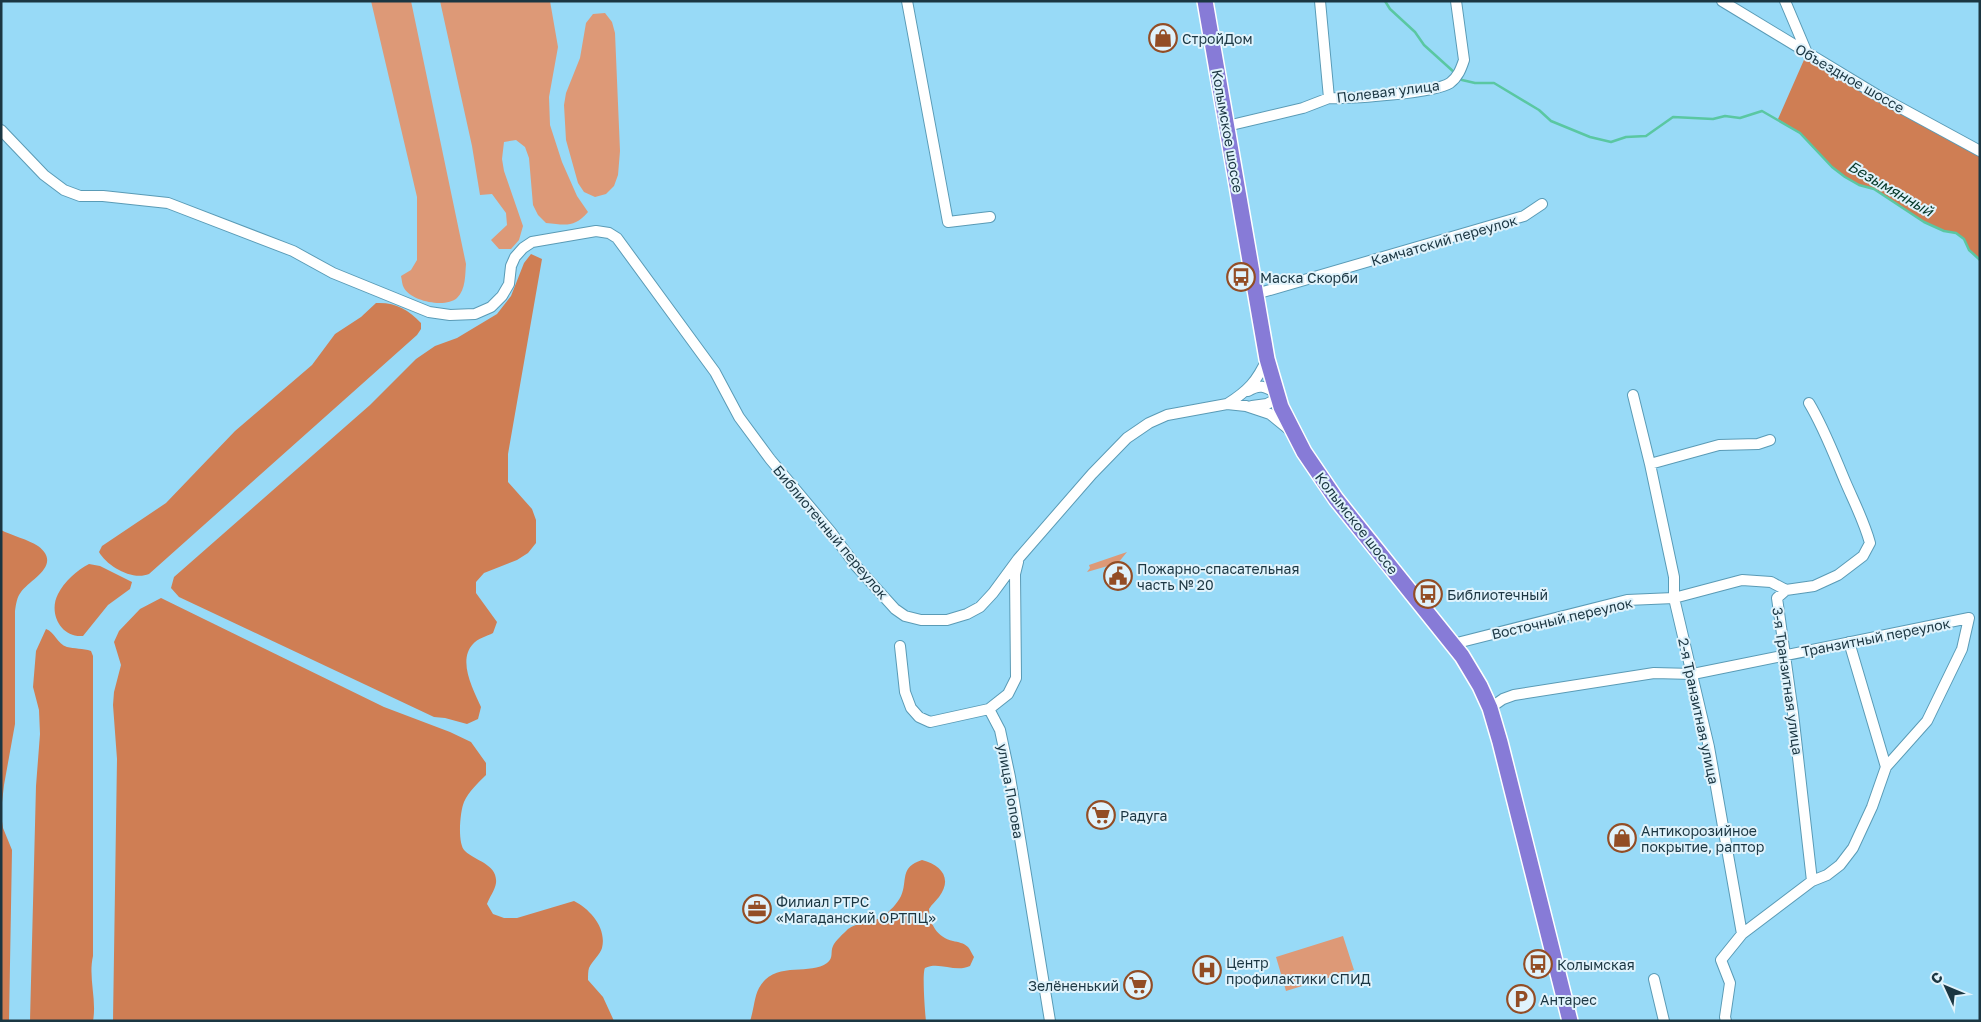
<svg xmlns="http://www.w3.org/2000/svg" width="1981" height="1022" font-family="'Golos Text',sans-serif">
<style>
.green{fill:#d97}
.forest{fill:#cf7e54}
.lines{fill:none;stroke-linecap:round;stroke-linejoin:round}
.stream{stroke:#5ac7a2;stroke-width:2.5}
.minor-casing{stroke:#5a9bb6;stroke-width:12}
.highway-casing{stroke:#fff;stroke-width:18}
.minor{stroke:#fff;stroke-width:10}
.highway{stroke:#877bd7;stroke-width:15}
.labels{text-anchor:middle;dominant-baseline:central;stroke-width:4;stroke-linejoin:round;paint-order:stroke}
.poi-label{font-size:14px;fill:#1b3642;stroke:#e0f3fc;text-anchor:start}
.street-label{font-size:14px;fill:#1b3642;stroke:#e0f3fc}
.water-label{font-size:15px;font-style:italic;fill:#06392a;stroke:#e0f3fc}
</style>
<rect width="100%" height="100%" fill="#98daf7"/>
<path class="green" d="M371,1H411L466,264C465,275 466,289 457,298C446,308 412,302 404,288C402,285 402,280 401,276L411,270L417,260V197Z
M440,1H550L558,47L549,97L550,125L562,162L577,196L588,212C574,228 566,225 546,223L538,215L533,205L529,158L525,147L516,140L504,142L502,159L504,171L523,226L519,240L511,249H499L491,240L507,225L506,213L492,194L480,195L472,146Z
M605,13L612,22L615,33L620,151L618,175L614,186L606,194L595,197L584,192L578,183L566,140L564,105L566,93L580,58L586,23L593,14Z
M1127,552L1118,563L1087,572L1090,568L1089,565Z
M1343,936L1354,970L1286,991L1276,957Z"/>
<path class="forest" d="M1807,53L1980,151V260L1969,250L1964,239L1956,233L1944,231L1924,222L1874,189L1859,185L1845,177L1832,167L1800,133L1778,119Z
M531,254L542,259L508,454V482L532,509L536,520V543L528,553L517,560L484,573L476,582V593L497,622L493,633C487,636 477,639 473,644C457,661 474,691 481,707L478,719L467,724L445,718L434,717L179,597L171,588L174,577L370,405L416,359L435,346L457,338L497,314L511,296L524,263Z
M376,303C395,302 408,309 421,323V329L417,335L149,574C132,581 107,566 99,552L102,546L166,503L235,431L312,365L335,334L361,317Z
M1,530C11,535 29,540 38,546C63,565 30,579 21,592C17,597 16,604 15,611V724L4,785L1,811Z
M89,564L100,566L132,582L130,589L108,605L83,636C61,638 48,613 58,594C64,582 77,570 89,564Z
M161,598L384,707L450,732L471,742L486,763V775C478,783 469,791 464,802C460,811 457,844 465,851C475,861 498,864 496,883C495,890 489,898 487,904L493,914L504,918H517L574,901C590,909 607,928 602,948C600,955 592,961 589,968C588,971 588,976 588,980L603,997L614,1021H113L117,759L113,705L114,692L121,665L114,642L119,631L140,609Z
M46,629C55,632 57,644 67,647C74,649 83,648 91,651L93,656V956C88,978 97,999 93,1021H30L36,786L40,734L39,710L33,687L36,651Z
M1,815L3,828L12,850L9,1021H1Z
M922,860C941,865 953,878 939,897C936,901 932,904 929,909C930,925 937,937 953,941C958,942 964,943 968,947C970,949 972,954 974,957L970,966C955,973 939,961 925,968C922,973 925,1013 926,1021H750C754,1010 754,997 759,988C774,960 810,976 827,963C834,958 830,952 833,946C835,941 844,933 848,929C859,921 872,924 883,916C890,911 897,904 901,896C908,881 899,867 922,860Z"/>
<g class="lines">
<path class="stream" d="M1385,1L1390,9L1415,32L1424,45L1455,73
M1462,80L1475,83H1494L1539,110L1551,121L1590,137L1611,142L1626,137L1646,136L1673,117L1713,119L1725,116L1740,118L1762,111L1800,133L1832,167L1845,177L1859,185L1874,189L1924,222L1944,231L1956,233L1964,239L1969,250L1980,260"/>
<defs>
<path id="minor" d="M907,1L948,222L990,217
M1722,1L1877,95L1980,151
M1785,1L1807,53
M1329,98C1350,99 1435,93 1450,83C1458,77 1461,69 1464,60L1456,1
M1227,126L1303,108L1329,98L1320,1
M1,130L44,175L64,190L80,196H103L168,203L293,251L333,273L429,312L450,315L475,314L491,307L502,296L509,284L511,266L515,257L523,248L532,242L596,231L609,233L617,238L715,372L739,417L770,459L831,532L856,566L895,609L905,616L921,620H947L967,614L980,607L993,593L1018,559L1092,474L1127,438L1149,423L1167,415L1227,404L1246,406L1270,414L1291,431
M1256,294L1524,216L1542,204
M1248,391C1259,384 1265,386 1276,393
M1633,395L1650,464L1674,577V598L1709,747L1742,934L1721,960L1730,983L1725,1017L1726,1021
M1227,404C1248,391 1257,381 1267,359
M1252,406L1267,404L1278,398
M1650,464L1719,445L1758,444L1770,440
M1453,644L1627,600L1674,598L1742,580L1771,582L1786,590
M900,646L905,692L911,708L919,717L930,722L989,709L1008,694L1016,678L1015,574L1018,562
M1490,708L1503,699L1514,695L1654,673L1693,674L1969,618L1962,649L1927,721L1886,767
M989,709L1000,730L1010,777L1050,1021
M1812,881L1827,875L1840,865L1853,848L1872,807L1886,767L1849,642
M1742,934L1812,881L1793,713L1777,598L1786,590L1814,586L1838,575L1863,556L1870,543C1864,521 1854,502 1845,481C1834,455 1824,428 1809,403
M1654,979L1664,1021"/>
<path id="highway" d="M1205,1L1267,359L1281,407L1304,452L1336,499L1462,656L1480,686L1490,708L1500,742L1570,1021"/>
</defs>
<use href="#minor" class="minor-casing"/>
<use href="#highway" class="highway-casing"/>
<use href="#minor" class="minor"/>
<use href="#highway" class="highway"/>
</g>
<defs>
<symbol id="shop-ring" viewBox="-11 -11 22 22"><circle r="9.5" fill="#e0f3fc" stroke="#934d25" stroke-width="1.5"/><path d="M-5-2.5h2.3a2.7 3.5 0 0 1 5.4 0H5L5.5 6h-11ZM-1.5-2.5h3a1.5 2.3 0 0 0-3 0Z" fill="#934d25"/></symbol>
<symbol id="bus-ring" viewBox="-11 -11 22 22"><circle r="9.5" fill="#e0f3fc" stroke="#934d25" stroke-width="1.5"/><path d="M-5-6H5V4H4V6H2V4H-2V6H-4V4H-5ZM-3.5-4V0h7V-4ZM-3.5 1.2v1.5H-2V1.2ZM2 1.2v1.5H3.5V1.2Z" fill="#934d25"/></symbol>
<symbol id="civic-ring" viewBox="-11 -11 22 22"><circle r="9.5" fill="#e0f3fc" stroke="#934d25" stroke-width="1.5"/><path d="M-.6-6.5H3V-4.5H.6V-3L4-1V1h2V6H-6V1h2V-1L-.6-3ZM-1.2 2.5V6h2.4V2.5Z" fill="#934d25"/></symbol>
<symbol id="supermarket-ring" viewBox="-11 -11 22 22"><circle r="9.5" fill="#e0f3fc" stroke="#934d25" stroke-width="1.5"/><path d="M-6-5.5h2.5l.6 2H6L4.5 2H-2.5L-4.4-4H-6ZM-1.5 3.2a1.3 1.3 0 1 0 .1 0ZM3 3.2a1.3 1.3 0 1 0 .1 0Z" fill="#934d25"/></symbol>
<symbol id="office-ring" viewBox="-11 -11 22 22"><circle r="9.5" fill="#e0f3fc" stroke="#934d25" stroke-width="1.5"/><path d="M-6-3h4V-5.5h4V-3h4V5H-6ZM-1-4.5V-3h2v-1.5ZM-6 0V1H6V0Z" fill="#934d25"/></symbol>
<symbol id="hospital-ring" viewBox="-11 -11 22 22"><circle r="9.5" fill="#e0f3fc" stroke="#934d25" stroke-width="1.5"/><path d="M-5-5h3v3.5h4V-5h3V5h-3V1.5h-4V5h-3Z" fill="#934d25"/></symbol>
<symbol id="parking-ring" viewBox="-11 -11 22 22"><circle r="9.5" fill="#e0f3fc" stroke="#934d25" stroke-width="1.5"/><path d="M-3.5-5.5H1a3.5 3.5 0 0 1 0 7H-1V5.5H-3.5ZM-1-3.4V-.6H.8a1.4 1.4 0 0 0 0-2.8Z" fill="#934d25"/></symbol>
</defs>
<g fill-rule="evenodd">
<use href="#shop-ring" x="1147" y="22" width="32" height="32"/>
<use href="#bus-ring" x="1225" y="261" width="32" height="32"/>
<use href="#civic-ring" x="1102" y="560" width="32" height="32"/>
<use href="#bus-ring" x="1412" y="578" width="32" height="32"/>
<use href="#supermarket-ring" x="1085" y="799" width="32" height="32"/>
<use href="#shop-ring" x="1606" y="822" width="32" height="32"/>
<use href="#office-ring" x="741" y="893" width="32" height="32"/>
<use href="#bus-ring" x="1522" y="948" width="32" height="32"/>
<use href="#hospital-ring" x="1191" y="954" width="32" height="32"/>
<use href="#supermarket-ring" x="1122" y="969" width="32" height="32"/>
<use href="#parking-ring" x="1505" y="983" width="32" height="32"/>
</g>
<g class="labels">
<g class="poi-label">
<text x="1182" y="38">СтройДом</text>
<text x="1260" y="277">Маска Скорби</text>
<text x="1137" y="568">Пожарно-спасательная<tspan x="1137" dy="16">часть № 20</tspan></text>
<text x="1447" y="594">Библиотечный</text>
<text x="1120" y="815">Радуга</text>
<text x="1641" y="830">Антикорозийное<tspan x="1641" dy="16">покрытие, раптор</tspan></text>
<text x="776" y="901">Филиал РТРС<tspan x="776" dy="16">«Магаданский ОРТПЦ»</tspan></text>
<text x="1226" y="962">Центр<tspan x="1226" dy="16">профилактики СПИД</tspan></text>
<text x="1557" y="964">Колымская</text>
<text x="1119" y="985" text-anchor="end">Зелёненький</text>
<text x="1540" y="999">Антарес</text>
</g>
<g class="street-label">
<text transform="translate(1850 78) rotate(30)">Объездное шоссе</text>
<text transform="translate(1388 91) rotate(-7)">Полевая улица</text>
<text transform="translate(1228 131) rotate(80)">Колымское шоссе</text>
<text transform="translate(1444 240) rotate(-16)">Камчатский переулок</text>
<text transform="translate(1357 523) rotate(52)">Колымское шоссе</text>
<text transform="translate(831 532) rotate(50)">Библиотечный переулок</text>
<text transform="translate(1562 618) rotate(-13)">Восточный переулок</text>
<text transform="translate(1876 637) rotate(-11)">Транзитный переулок</text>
<text transform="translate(1788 681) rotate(82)">3-я Транзитная улица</text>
<text transform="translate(1699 711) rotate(78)">2-я Транзитная улица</text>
<text transform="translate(1011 791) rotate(80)">улица Попова</text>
</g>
<g class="water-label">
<text transform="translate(1891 188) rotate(30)">Безымянный</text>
</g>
</g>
<rect width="1981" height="1022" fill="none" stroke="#1b3642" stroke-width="5"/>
<g transform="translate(1946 987) rotate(314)" stroke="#e0f3fc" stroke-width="4" paint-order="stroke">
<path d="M0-4L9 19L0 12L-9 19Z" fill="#1b3642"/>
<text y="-8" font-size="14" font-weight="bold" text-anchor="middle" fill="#1b3642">С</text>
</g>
</svg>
